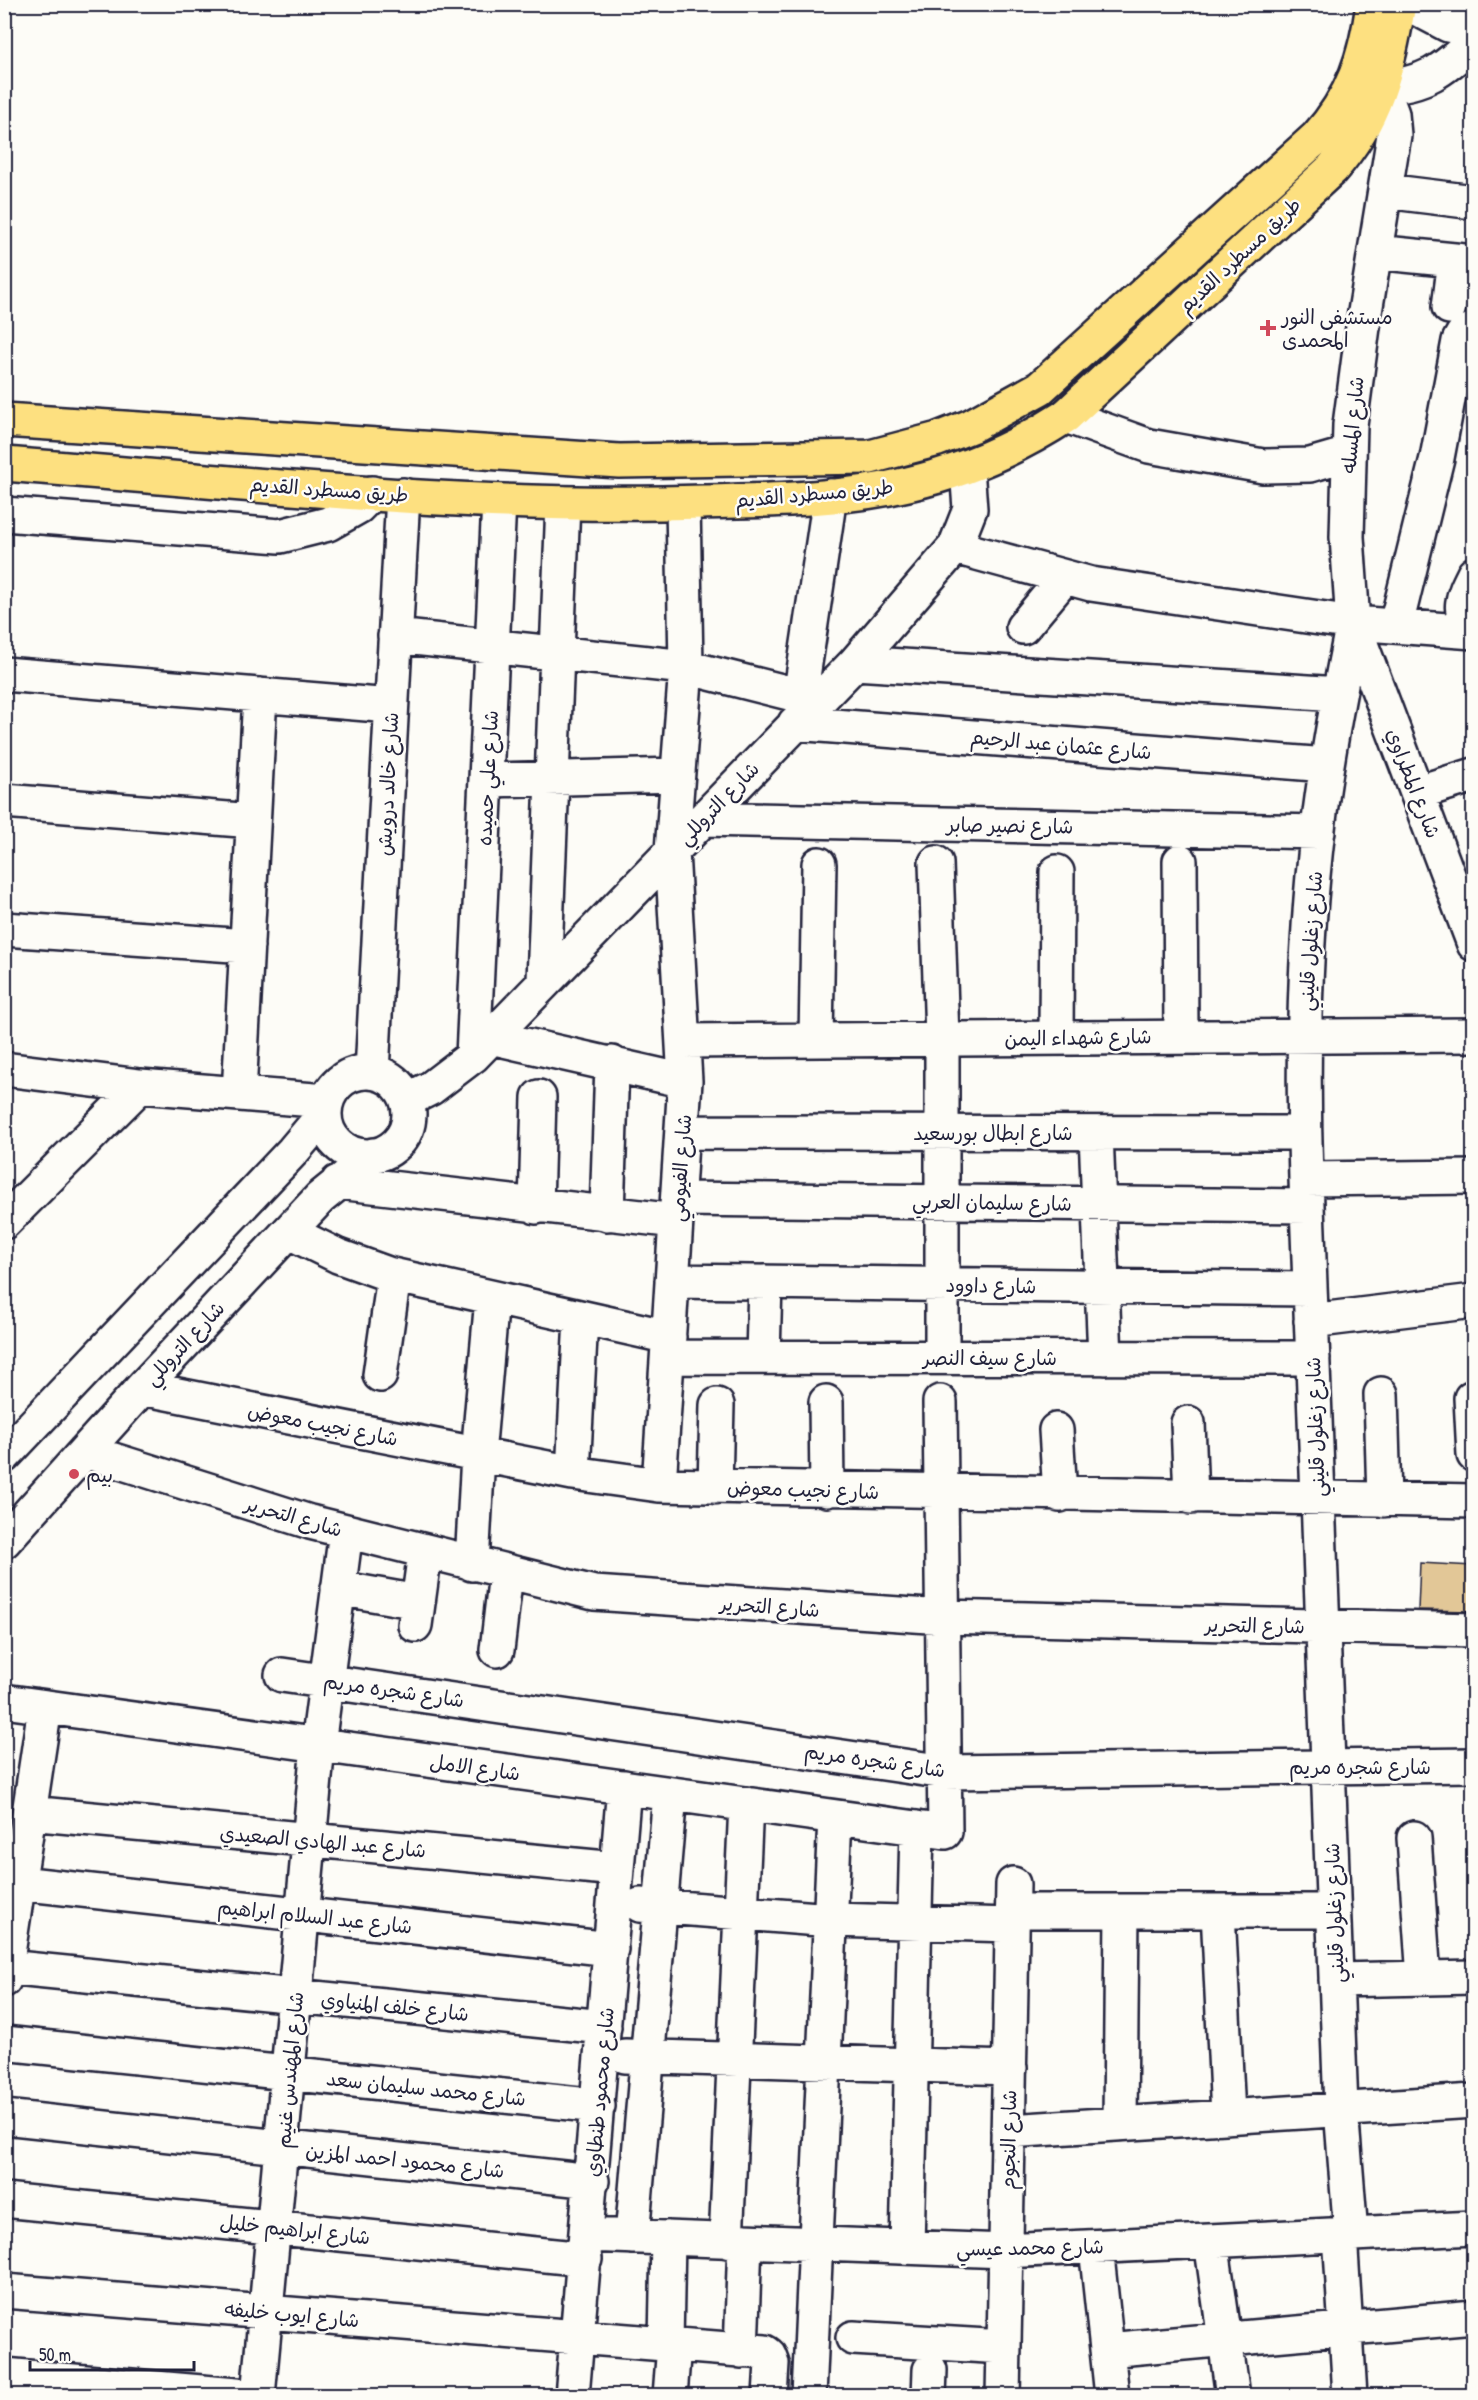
<svg xmlns="http://www.w3.org/2000/svg" width="1478" height="2400" font-family="'Patrick Hand','Playpen Sans Arabic',sans-serif">
<style>
.building{fill:#e2c797;stroke:#22223b;stroke-width:1.5}
.lines{fill:none;stroke-linecap:round;stroke-linejoin:round}
.minor-casing{stroke:#22223b;stroke-width:38}
.major-casing{stroke:#22223b;stroke-width:38}
.minor{stroke:#fdfcf7;stroke-width:33}
.major{stroke:#fde080;stroke-width:33}
.poi-dot{fill:#d1495b;stroke:#fdfcf7;stroke-width:2}
.labels{text-anchor:middle;dominant-baseline:central;stroke-width:5;stroke-linejoin:round;paint-order:stroke}
.street-label{font-size:20px;fill:#22223b;stroke:#fdfcf7}
.poi-label{font-size:20px;fill:#22223b;stroke:#fdfcf7;text-anchor:start}
</style>
<rect width="100%" height="100%" fill="#fdfcf7"/>
<filter id="ink" filterUnits="userSpaceOnUse"><feTurbulence type="fractalNoise" baseFrequency=".0167" numOctaves="2"/><feDisplacementMap in="SourceGraphic" scale="12" xChannelSelector="R" yChannelSelector="G"/><feConvolveMatrix kernelMatrix="1 2 1 2 8 2 1 2 1" color-interpolation-filters="sRGB"/></filter>
<g filter="url(#ink)">
<path class="building" d="M1420,1563L1473,1566V1611L1418,1610Z"/>
<g class="lines">
<defs>
<path id="minor" d="M1408,4L1448,25L1474,30
M1474,41C1443,71 1425,84 1382,87L1392,114L1394,135L1365,312L1350,425L1347,537L1353,623L1474,944
M1385,191L1474,202
M1375,252L1474,262
M1449,307L1455,260
M1066,416L1149,446L1263,466L1310,465L1348,454
M4,514L280,536L328,524L358,507L372,493
M955,547L1091,584L1353,623L1474,632
M1396,625L1437,458L1459,341L1463,334L1474,329
M1023,627L1064,578
M1471,632C1456,609 1463,596 1474,574
M395,636L686,667L817,700
M855,663L1339,694
M4,674L391,706
M800,697L830,496
M795,723L1327,765
M487,780L677,775
M1419,792L1474,775
M4,801L253,821
M703,819L1318,832
M1180,861L1181,1036
M936,863L942,1038V1357
M4,929L247,946
M544,980L563,503
M490,1037L685,1081
M1056,1038L1057,872
M816,1040L819,864
M683,1041L1474,1035
M473,1056L499,501
M4,1069L140,1086L327,1101
M372,1072L403,495
M325 1114a42 42 0 1 1 84 0a42 42 0 1 1-84 0Z
M239,1094L260,695
M407,1100L431,1088L473,1056L855,663L955,547L970,509L967,468
M682,1132L1304,1133
M1096,1133L1105,1358
M1306,1179L1474,1177
M338,1182L676,1221
M678,1199L1307,1206
M536,1207L539,1097
M607,1214L612,1063
M4,1222L140,1086
M289,1232L338,1256L388,1274L669,1337
M672,1281L1310,1289
M1311,1321L1474,1301
M668,1357L1313,1358
M763,1357L765,1282
M380,1375L394,1276
M142,1388L573,1473L659,1485L1474,1501
M1381,1394L1384,1500
M1471,1398L1474,1455
M826,1402L827,1490
M1188,1423L1191,1497
M1056,1430L1060,1495
M85,1451L310,1522L594,1593L943,1617L1474,1630
M4,1456L293,1151L325,1113
M573,1473L581,1318
M659,1485L685,1081L672,851L686,667L683,503
M715,1487L717,1405
M4,1541L142,1388L320,1198L373,1155
M472,1564L478,1455L492,1298
M338,1588L418,1602
M415,1625L425,1552
M497,1650L506,1573
M282,1675L945,1772L1474,1765
M4,1701L945,1832L940,1402
M29,1813L617,1869
M1414,1838L1424,1978
M19,1883L611,1949
M640,1905L831,1920L1012,1925
M1013,1911H1334
M1218,1911L1228,2116
M6,1967L604,2027
M4,1980L45,1707
M1336,1980L1474,1977
M4,2043L598,2106
M625,2056L1010,2068
M4,2117L592,2181
M1120,2123L1122,1911
M1008,2131L1474,2101
M4,2200L585,2259
M1340,2234L1350,2396
M1351,2234L1341,2109L1306,1179C1302,1063 1304,945 1318,829C1326,760 1339,692 1353,623
M587,2235L1006,2251L1474,2228
M632,2237L670,1794
M726,2241L746,1804
M1211,2241L1233,2396
M907,2247L917,1828
M1096,2247L1112,2396
M4,2291L765,2352L769,2355L772,2363L770,2396
M853,2338L1004,2347
M666,2344L668,2238
M1107,2350L1474,2317
M741,2351L745,2241
M4,2375L248,2396
M258,2396L318,1745L346,1531
M572,2396L624,1787
M670,2396L674,2345
M809,2396L835,1817
M929,2396L930,2370
M1003,2396L1013,1884"/>
<path id="major" d="M4,420L619,461L870,457L938,439L971,426L1040,388L1317,137C1353,97 1366,56 1373,4
M4,464C236,482 470,510 703,502C771,500 841,500 908,484C965,471 1017,448 1066,416L1332,169C1377,118 1387,70 1399,4"/>
</defs>
<use href="#minor" class="minor-casing"/>
<use href="#major" class="major-casing"/>
<use href="#minor" class="minor"/>
<use href="#major" class="major"/>
</g>
</g>
<g class="poi-dot">
<path d="M1265 319h6v6h6v6h-6v6h-6v-6h-6v-6h6z"/>
<circle cx="74" cy="1474" r="6"/>
</g>
<g class="labels">
<g class="street-label">
<text transform="translate(1239 255) rotate(-43)">طريق مسطرد القديم</text>
<text transform="translate(1352 425) rotate(-85)">شارع المسله</text>
<text transform="translate(329 489) rotate(4)">طريق مسطرد القديم</text>
<text transform="translate(814 493) rotate(-5)">طريق مسطرد القديم</text>
<text transform="translate(1061 744) rotate(5)">شارع عثمان عبد الرحيم</text>
<text transform="translate(487 778) rotate(-87)">شارع علي حميده</text>
<text transform="translate(1414 783) rotate(69)">شارع المطراوي</text>
<text transform="translate(387 784) rotate(-87)">شارع خالد درويش</text>
<text transform="translate(718 803) rotate(-46)">شارع التروللي</text>
<text transform="translate(1010 825) rotate(1)">شارع نصير صابر</text>
<text transform="translate(1310 941) rotate(-86)">شارع زغلول قليني</text>
<text transform="translate(1078 1037) rotate(-1)">شارع شهداء اليمن</text>
<text x="993" y="1132">شارع ابطال بورسعيد</text>
<text transform="translate(680 1168) rotate(-86)">شارع الفيومي</text>
<text transform="translate(992 1202) rotate(1)">شارع سليمان العربي</text>
<text transform="translate(991 1285) rotate(1)">شارع داوود</text>
<text transform="translate(184 1343) rotate(-47)">شارع التروللي</text>
<text x="990" y="1357">شارع سيف النصر</text>
<text transform="translate(323 1424) rotate(11)">شارع نجيب معوض</text>
<text transform="translate(1315 1427) rotate(-92)">شارع زغلول قليني</text>
<text transform="translate(803 1489) rotate(2)">شارع نجيب معوض</text>
<text transform="translate(294 1516) rotate(16)">شارع التحرير</text>
<text transform="translate(770 1606) rotate(4)">شارع التحرير</text>
<text transform="translate(1255 1625) rotate(1)">شارع التحرير</text>
<text transform="translate(394 1690) rotate(8)">شارع شجره مريم</text>
<text transform="translate(875 1760) rotate(8)">شارع شجره مريم</text>
<text x="1360" y="1766">شارع شجره مريم</text>
<text transform="translate(475 1767) rotate(8)">شارع الامل</text>
<text transform="translate(323 1841) rotate(5)">شارع عبد الهادي الصعيدي</text>
<text transform="translate(1334 1913) rotate(-92)">شارع زغلول قليني</text>
<text transform="translate(315 1916) rotate(6)">شارع عبد السلام ابراهيم</text>
<text transform="translate(395 2006) rotate(6)">شارع خلف المنياوي</text>
<text transform="translate(289 2070) rotate(-85)">شارع المهندس غنيم</text>
<text transform="translate(426 2088) rotate(6)">شارع محمد سليمان سعد</text>
<text transform="translate(599 2092) rotate(-85)">شارع محمود طنطاوي</text>
<text transform="translate(1008 2140) rotate(-89)">شارع النجوم</text>
<text transform="translate(405 2160) rotate(6)">شارع محمود احمد المزين</text>
<text transform="translate(295 2229) rotate(6)">شارع ابراهيم خليل</text>
<text transform="translate(1030 2247) rotate(-1)">شارع محمد عيسي</text>
<text transform="translate(292 2314) rotate(5)">شارع ايوب خليفه</text>
</g>
<g class="poi-label">
<text x="1282" y="316">مستشفى النور<tspan x="1282" dy="23">المحمدى</tspan></text>
<text x="86" y="1474">بيم</text>
</g>
</g>
<rect width="1478" height="2400" fill="none" stroke="#fdfcf7" stroke-width="24"/>
<rect x="12" y="12" width="1454" height="2376" fill="none" stroke="#22223b" stroke-width="2" filter="url(#ink)"/>
<path d="M30 2361v9h164v-9" fill="none" stroke="#22223b" stroke-width="3"/>
<text x="39" y="2361" font-size="18" fill="#22223b" stroke="#fdfcf7" stroke-width="4.5" paint-order="stroke">50 m</text>
</svg>
